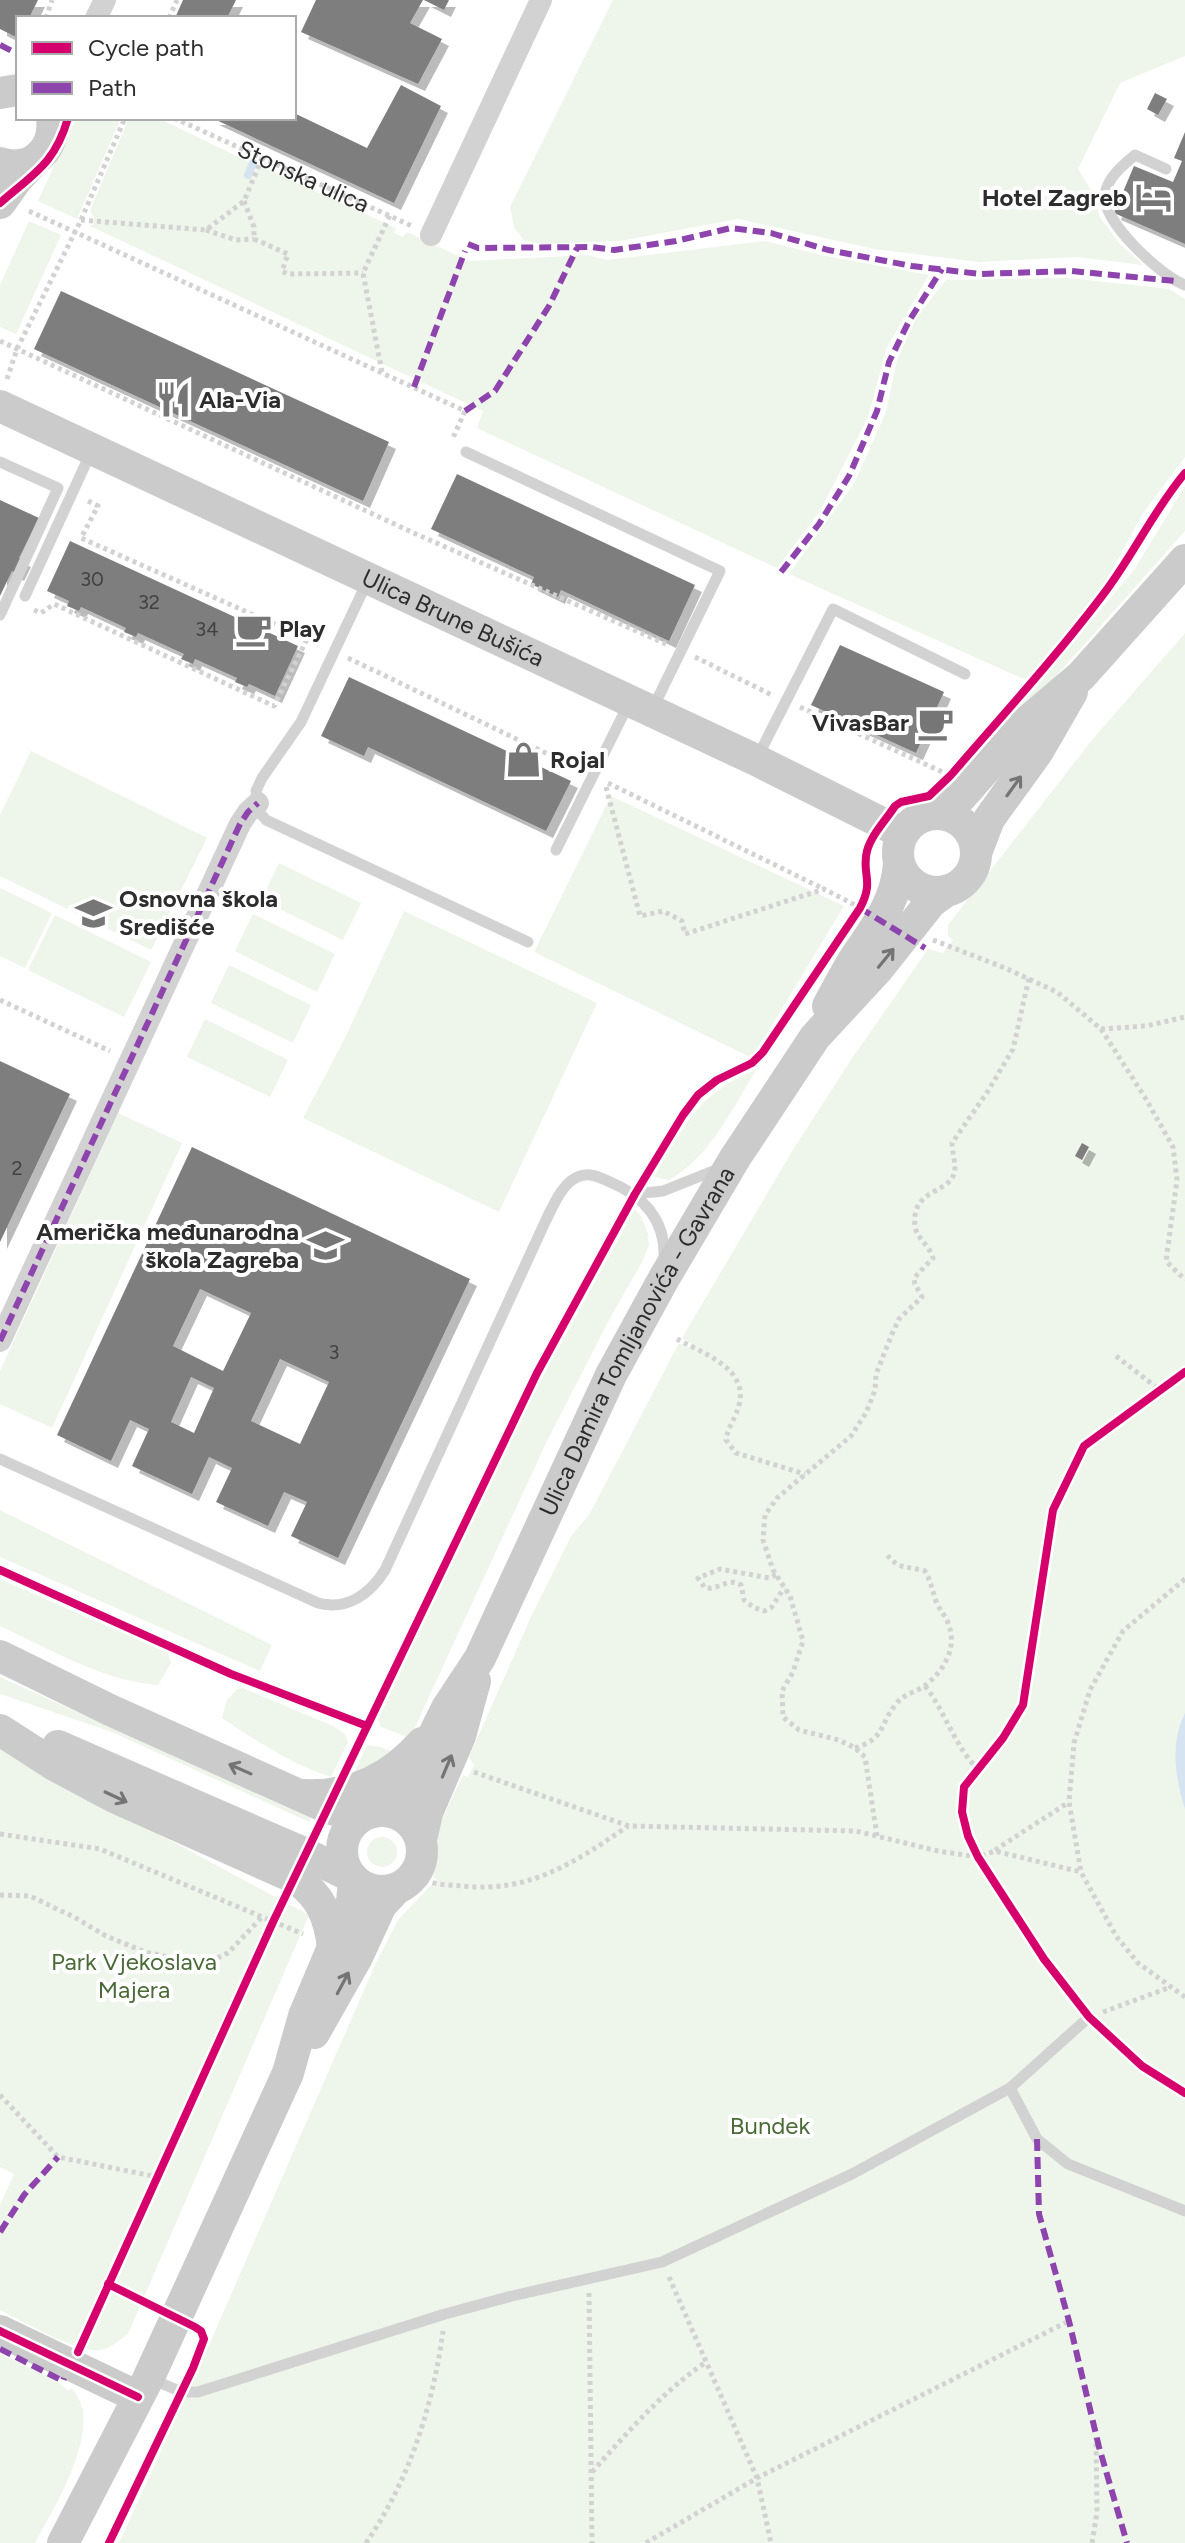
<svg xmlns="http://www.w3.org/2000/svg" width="1185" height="2543" viewBox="0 0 1185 2543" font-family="Figtree,sans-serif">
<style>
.green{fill:#eef5eb}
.water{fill:#d6e4f2}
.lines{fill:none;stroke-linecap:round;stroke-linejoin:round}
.stream{stroke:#d6e4f2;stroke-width:8}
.building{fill:#7e7e7e;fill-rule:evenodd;filter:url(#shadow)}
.path{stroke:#d2d2d2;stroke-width:5;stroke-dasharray:4 4;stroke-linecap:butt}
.lane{stroke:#d2d2d2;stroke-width:11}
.street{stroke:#d2d2d2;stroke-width:22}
.secondary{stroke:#cbcbcb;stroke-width:32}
.quiet{stroke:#8e44ad;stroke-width:6;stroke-dasharray:12 6;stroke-linecap:butt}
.cycleway-casing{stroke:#fff;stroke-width:13}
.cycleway{stroke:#d6006c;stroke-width:8}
.oneway{stroke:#747474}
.labels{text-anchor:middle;stroke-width:8;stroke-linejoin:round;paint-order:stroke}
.number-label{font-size:20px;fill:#414141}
.street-label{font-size:24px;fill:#2d2d2d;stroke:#fff}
.poi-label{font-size:24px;font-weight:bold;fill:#2d2d2d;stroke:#fff;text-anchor:start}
.park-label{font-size:24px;fill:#4a6b38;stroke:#fff}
</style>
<defs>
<filter id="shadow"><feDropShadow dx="7" dy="7" stdDeviation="0" flood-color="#0004"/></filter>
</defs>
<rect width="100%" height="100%" fill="#fff"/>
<g class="green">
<path d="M613 0H1185V56L1120 83 1078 169 1096 198 1099 216 1119 243 1143 265 1077 257 979 262 874 249 738 219 620 241 544 244 525 241 514 228 510 207Z"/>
<path d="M76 118H121L77 219 38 201Z"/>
<path d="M129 118H158L253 164 246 175 249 178 255 164 396 228 394 233 403 237 407 232 469 261 587 255 607 260 765 241 821 255 929 275 887 347 868 417 820 511 777 568 477 428 483 411 88 225H93L94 217 90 210Z"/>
<path d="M29 221 61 235 16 334 0 327V285Z"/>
<path d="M1069 278 1169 289 1185 299V457L1143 513 1104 585 1026 680 789 574 855 482 886 412 897 360 917 317 946 280Z"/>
<path d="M1185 486V531L994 746 1000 729 1134 570Z"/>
<path d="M1185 633V2543H119L199 2368 375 1965 398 1920 437 1879 433 1877 438 1853V1828L463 1775 468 1777 474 1765 469 1757 531 1617 571 1536 589 1515 679 1343 689 1348 691 1343 682 1338 794 1148 851 1060 928 949 943 953 953 940 948 936V925L1092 740Z"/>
<path d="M31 751 207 838 151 950 0 876V815Z"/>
<path d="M611 796 844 906 752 1058 534 952Z"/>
<path d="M279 863 361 903 343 940 261 900Z"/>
<path d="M0 888 52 913 25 968 0 956Z"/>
<path d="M404 911 597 1003 499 1212 303 1118 345 1038Z"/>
<path d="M253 914 335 954 317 992 235 951Z"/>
<path d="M55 915 151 962 124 1017 28 970Z"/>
<path d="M229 965 311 1005 293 1043 211 1003Z"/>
<path d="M205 1019 288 1060 270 1097 187 1057Z"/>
<path d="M756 1070C732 1109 710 1157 669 1180L654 1177C684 1127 698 1092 756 1070Z"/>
<path d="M118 1113 182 1143 52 1428 0 1404V1371Z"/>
<path d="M635 1209 641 1216 648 1234 649 1245 642 1262 609 1320 546 1443 410 1738 381 1727 378 1720 515 1427Z"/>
<path d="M0 1510 272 1645 260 1671 0 1557Z"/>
<path d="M0 1579 168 1653 171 1663 158 1685C106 1682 47 1648 0 1626Z"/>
<path d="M0 1677 311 1818 309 1822 112 1732 0 1694Z"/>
<path d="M243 1688 333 1726 345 1734 348 1742 331 1777C292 1765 257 1741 222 1718L227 1700 237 1689Z"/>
<path d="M367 1745 381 1747 396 1754 352 1777Z"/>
<path d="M0 1749 309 1915 128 2334C119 2340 110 2349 100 2350 80 2354 20 2320 0 2310V2205L14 2174 0 2167Z"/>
<circle cx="382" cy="1852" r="15"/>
<path d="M0 2354 57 2381 67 2390 73 2389C76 2394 80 2401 82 2406 91 2448 54 2508 35 2543H0Z"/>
</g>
<path class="water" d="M1185 1713V1809C1175 1778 1170 1742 1185 1713Z"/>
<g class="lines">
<path class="stream" d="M248 175 253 163"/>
</g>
<g class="building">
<path d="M0 0H38L29 18H18V38L0 29Z"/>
<path d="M183 0H236L227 18H175Z"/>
<path d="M316 0H423L410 23 442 39 418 84 301 32Z"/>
<path d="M424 0H449L444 10Z"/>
<path d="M401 85 441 106 394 203 212 118H294V113L367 148Z"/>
<path d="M1155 93 1167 99 1158 115 1147 109Z"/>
<path d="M1185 132V244L1114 213 1134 166 1173 182 1182 161 1174 158Z"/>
<path d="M61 291 389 442 363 501 34 349Z"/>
<path d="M457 474 695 585 669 641 561 590 558 597 531 584 534 577 431 529Z"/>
<path d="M0 500 39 518 19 558 24 560 17 574 12 571 0 596Z"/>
<path d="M70 541 298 646 275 696 249 684 247 687 235 682 237 678 195 659 193 664 181 659 184 654 138 633 136 637 124 632 126 628 81 607 79 611 67 606 69 601 47 591Z"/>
<path d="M840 645 944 692 916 753 811 705Z"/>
<path d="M349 677 571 781 546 831 368 747 364 756 321 736Z"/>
<path d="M0 1061 70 1094 0 1242Z"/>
<path d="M1082 1143 1089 1147 1082 1160 1075 1156Z"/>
<path d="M192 1147 470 1279 338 1558 291 1536 307 1502 284 1492 268 1526 216 1502 232 1468 209 1457 192 1494 132 1466 149 1429 130 1420 111 1461 57 1435ZM200 1289 251 1313 223 1371 173 1346ZM280 1359 329 1382 300 1444 251 1421ZM191 1377 214 1388 194 1433 171 1422Z"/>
</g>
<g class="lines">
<g class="path">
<path d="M46 18 52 0"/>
<path d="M169 18 177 0"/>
<path id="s1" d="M174 118 412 226"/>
<path d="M244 201 254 227V239L288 254 282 271 288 274 363 273"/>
<path d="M29 211 465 411 452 440"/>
<path d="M81 220 206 230 244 201 262 158"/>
<path d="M206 230 236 240 254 239"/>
<path d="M0 341 416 534 666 644"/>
<path d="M382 372 363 273 390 215"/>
<path d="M7 379 17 349 81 220 125 118"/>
<path d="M88 501 98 506 81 538 321 645"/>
<path d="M34 610 41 613 54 604 274 706 307 639"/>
<path d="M695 657 772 695"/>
<path d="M348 658 577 768"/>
<path d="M800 707 947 774"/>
<path d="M608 783 824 889"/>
<path d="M606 787 640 916 663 911 682 921 685 934 824 889 859 907"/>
<path d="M933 940 1005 968 1057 992 1101 1029 1146 1099 1173 1147 1177 1180 1166 1261 1185 1280"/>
<path d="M0 1000 110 1051"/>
<path d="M1101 1029 1146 1026 1185 1017"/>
<path d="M677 1339C702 1353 749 1368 739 1405 736 1418 728 1426 726 1440L736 1453 805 1474"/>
<path d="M1116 1356 1161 1391"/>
<path d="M776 1575 769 1578 720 1569 698 1578 705 1588C719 1590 728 1577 741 1585L744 1600 753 1607 764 1611 771 1608 784 1588"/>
<path d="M1185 1579 1123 1631 1090 1690 1074 1743 1069 1802 1081 1872 1116 1936 1138 1963 1185 1997"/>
<path d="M925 1686C945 1711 955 1747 977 1768"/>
<path d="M855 1748C886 1738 879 1725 896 1704 904 1693 918 1692 927 1684 945 1669 958 1646 948 1623 945 1615 939 1609 936 1601 932 1590 931 1581 925 1571 908 1566 897 1570 886 1553"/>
<path d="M474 1772 629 1826 856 1831 938 1851 978 1857 995 1851 1081 1872"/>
<path d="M0 1834 100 1849 303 1934"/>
<path d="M877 1836 865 1757 855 1748 839 1740 799 1730 783 1717 782 1691 793 1672 803 1641 790 1596 773 1570 763 1540 765 1515 777 1498 851 1436 866 1413 875 1390 876 1374 892 1334 899 1319 922 1297 915 1284 914 1278 933 1258C930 1246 917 1239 915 1226 911 1189 947 1194 954 1174 957 1166 952 1153 952 1143L988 1091 1013 1049 1029 978"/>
<path d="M995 1850 1069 1802"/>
<path d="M425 1880C436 1885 450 1885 462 1886 530 1893 574 1863 628 1826"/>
<path d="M0 1895 30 1896 74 1917 106 1936 145 1952 179 1959 211 1961 228 1953 262 1917"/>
<path d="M1103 2012 1168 1988"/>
<path d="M0 2095 58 2157 158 2177"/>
<path d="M669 2277 757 2478 771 2543"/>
<path d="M589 2293 592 2543"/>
<path d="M592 2472C628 2432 661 2393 706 2362"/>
<path d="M366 2543C409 2481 433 2406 443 2331"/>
<path d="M646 2543 757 2478 1069 2321"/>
<path d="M1092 2543 1097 2512 1096 2437"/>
</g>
<g class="lane">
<path d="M1166 169 1135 155C1123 165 1108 177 1105 194 1101 221 1161 276 1185 285"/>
<path d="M466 452 720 571 652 710"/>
<path d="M0 462 58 488 0 615"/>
<path d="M368 580 301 722 262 778 256 791 260 813 266 820 528 942"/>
<path d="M25 596 92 450"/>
<path d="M758 756 833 609 965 674"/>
<path d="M556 850 629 703"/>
<path d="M635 1194 663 1191 718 1169"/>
<path d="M0 1459 318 1603C347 1611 370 1594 385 1570L546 1220C553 1206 563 1181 580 1176 590 1172 601 1178 610 1182 643 1196 666 1220 664 1259"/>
<path d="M1010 2088 1037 2139 1068 2164 1185 2211"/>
<path d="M151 2379 182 2392H198L445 2314 512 2296 662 2262 852 2174 1010 2088 1089 2017"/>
</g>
<g class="street">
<path d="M96 18 105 0"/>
<path d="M431 235 541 0"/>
<path d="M0 1341 240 824 248 812 258 803"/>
</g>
<g class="secondary">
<path d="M0 93 18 90"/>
<path d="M0 163C31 173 56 150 52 118"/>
<path d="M0 203 17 179 36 159"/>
<path id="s2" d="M0 406 756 760 902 833"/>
<path d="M934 813 960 798 1028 721 1081 676 1185 560"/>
<circle cx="937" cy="853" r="39"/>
<path d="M976 853 989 819 1038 751 1072 692"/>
<path d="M828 1006C836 991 844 976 853 961 874 929 896 904 899 864"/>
<path d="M0 1656 110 1710 328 1808 351 1815 365 1814"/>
<path d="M0 1730 56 1766 114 1797 295 1878C321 1896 329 1916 333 1947"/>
<path d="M58 1746 306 1854 350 1876"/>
<path d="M305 1795C353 1797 391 1778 422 1743"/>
<circle cx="382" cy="1851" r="40"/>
<path id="s3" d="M384 1811 398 1801 406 1791 447 1708 480 1658 611 1375 663 1280 735 1158 815 1037 877 970 931 902 946 891"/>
<path d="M421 1840 427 1813 460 1736 475 1681"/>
<path d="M314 2033 357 1957 381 1905 396 1889"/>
<path d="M0 2331 138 2397"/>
<path d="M63 2543 149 2377 288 2073 304 2016 352 1902 354 1880"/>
</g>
<g class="quiet">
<path d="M0 45 18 54"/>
<path d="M468 244 478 248 591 247 614 250 676 241 731 228 771 233 828 250 912 266 980 274 1072 271 1175 281"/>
<path d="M414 387 465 251"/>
<path d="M465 411 495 391 549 306 577 248"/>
<path d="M781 572 819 524 849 476 877 411 889 362 909 321 942 269"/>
<path d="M860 908 925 948"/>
<path d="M0 1341 240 824 248 812 258 803"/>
<path d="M1037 2139 1039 2214 1069 2321 1099 2447 1127 2543"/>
<path d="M0 2232 24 2195 58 2157"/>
<path d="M0 2349 63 2381 64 2378"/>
</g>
<defs>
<g id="cycleway">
<path d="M0 203C33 174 55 164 68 118"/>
<path d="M1185 1372 1084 1446 1053 1510 1023 1705 1003 1738 964 1787 962 1812 968 1836 978 1857 1044 1959 1089 2017 1142 2066 1185 2093"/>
<path d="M0 1570 231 1674 367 1726"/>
<path d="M108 2284 195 2327 201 2331 204 2339 193 2368 109 2543"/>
<path d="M0 2331 138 2397"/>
<path d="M78 2352 273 1922 537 1373 635 1194 683 1115 698 1095 717 1080 752 1063 763 1052 860 908C875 880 861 874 867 851 871 835 886 820 895 806L901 802 929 796 951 775C1002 716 1055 658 1102 596 1133 556 1153 511 1185 473"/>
</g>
</defs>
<use href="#cycleway" class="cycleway-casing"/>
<use href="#cycleway" class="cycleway"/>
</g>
<defs><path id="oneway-shaft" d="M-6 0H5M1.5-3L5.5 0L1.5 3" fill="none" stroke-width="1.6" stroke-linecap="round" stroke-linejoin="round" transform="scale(2)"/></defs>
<g class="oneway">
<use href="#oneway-shaft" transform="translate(1014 786) rotate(-54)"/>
<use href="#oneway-shaft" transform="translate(886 958) rotate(-51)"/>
<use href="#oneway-shaft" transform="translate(447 1766) rotate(-67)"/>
<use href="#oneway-shaft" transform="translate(240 1769) rotate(-156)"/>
<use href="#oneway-shaft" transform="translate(116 1797) rotate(25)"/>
<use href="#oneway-shaft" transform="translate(343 1983) rotate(-62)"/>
</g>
<defs>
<symbol id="hotel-bare" viewBox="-9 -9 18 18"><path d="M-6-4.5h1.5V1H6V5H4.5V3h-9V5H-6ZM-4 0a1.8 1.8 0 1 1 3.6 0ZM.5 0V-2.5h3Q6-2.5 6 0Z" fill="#767676" stroke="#fff" stroke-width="2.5" paint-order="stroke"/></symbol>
<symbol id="restaurant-bare" viewBox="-9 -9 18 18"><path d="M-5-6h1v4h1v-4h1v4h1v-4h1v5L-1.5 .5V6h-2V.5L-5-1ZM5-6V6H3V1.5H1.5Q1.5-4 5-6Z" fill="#767676" stroke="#fff" stroke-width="2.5" paint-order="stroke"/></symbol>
<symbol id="cafe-bare" viewBox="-9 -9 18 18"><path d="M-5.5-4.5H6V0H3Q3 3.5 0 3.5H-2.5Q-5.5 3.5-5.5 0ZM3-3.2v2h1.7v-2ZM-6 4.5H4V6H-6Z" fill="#767676" stroke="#fff" stroke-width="2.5" paint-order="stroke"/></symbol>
<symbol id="shop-bare" viewBox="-9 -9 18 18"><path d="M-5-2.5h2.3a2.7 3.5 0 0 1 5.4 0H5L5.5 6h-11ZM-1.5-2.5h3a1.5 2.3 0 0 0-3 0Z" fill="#767676" stroke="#fff" stroke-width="2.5" paint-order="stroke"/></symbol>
<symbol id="school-bare" viewBox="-9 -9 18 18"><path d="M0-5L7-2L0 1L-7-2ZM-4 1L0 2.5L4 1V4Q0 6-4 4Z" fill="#767676" stroke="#fff" stroke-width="2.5" paint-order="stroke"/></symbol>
</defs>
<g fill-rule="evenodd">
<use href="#hotel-bare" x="1128" y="172" width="51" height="51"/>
<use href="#restaurant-bare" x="148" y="374" width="51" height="51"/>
<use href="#cafe-bare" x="228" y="604" width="51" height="51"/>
<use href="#cafe-bare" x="910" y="698" width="51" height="51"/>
<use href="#shop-bare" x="498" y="734" width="51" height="51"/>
<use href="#school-bare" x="68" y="888" width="51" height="51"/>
<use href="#school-bare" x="300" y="1220" width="51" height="51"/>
</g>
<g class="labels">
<g class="number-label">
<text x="92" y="586">30</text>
<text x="149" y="609">32</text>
<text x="207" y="636">34</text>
<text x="17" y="1175">2</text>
<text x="334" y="1359">3</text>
</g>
<g class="street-label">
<text dy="8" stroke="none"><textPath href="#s1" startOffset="142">Stonska ulica</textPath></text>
<text dy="8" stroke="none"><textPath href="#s2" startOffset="500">Ulica Brune Bušića</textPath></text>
<text dy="8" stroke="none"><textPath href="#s3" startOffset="536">Ulica Damira Tomljanovića - Gavrana</textPath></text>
</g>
<g class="poi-label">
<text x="1127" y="206" text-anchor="end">Hotel Zagreb</text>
<text x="199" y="408">Ala-Via</text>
<text x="279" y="637">Play</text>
<text x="909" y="731" text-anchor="end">VivasBar</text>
<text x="550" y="768">Rojal</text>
<text x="119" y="907">Osnovna škola<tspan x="119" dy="28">Središće</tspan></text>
<text x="299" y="1240" text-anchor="end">Američka međunarodna<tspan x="299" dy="28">škola Zagreba</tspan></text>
</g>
<g class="park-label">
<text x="134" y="1970">Park Vjekoslava<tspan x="134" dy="28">Majera</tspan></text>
<text x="770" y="2134">Bundek</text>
</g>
</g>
<rect x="16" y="16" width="280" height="104" fill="#ffffff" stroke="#ababab" stroke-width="2"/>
<rect x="32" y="42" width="40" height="12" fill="#d6006c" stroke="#ababab" stroke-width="2"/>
<text x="88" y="56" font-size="24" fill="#2d2d2d">Cycle path</text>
<rect x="32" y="82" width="40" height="12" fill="#8e44ad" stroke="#ababab" stroke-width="2"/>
<text x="88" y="96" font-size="24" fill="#2d2d2d">Path</text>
</svg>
